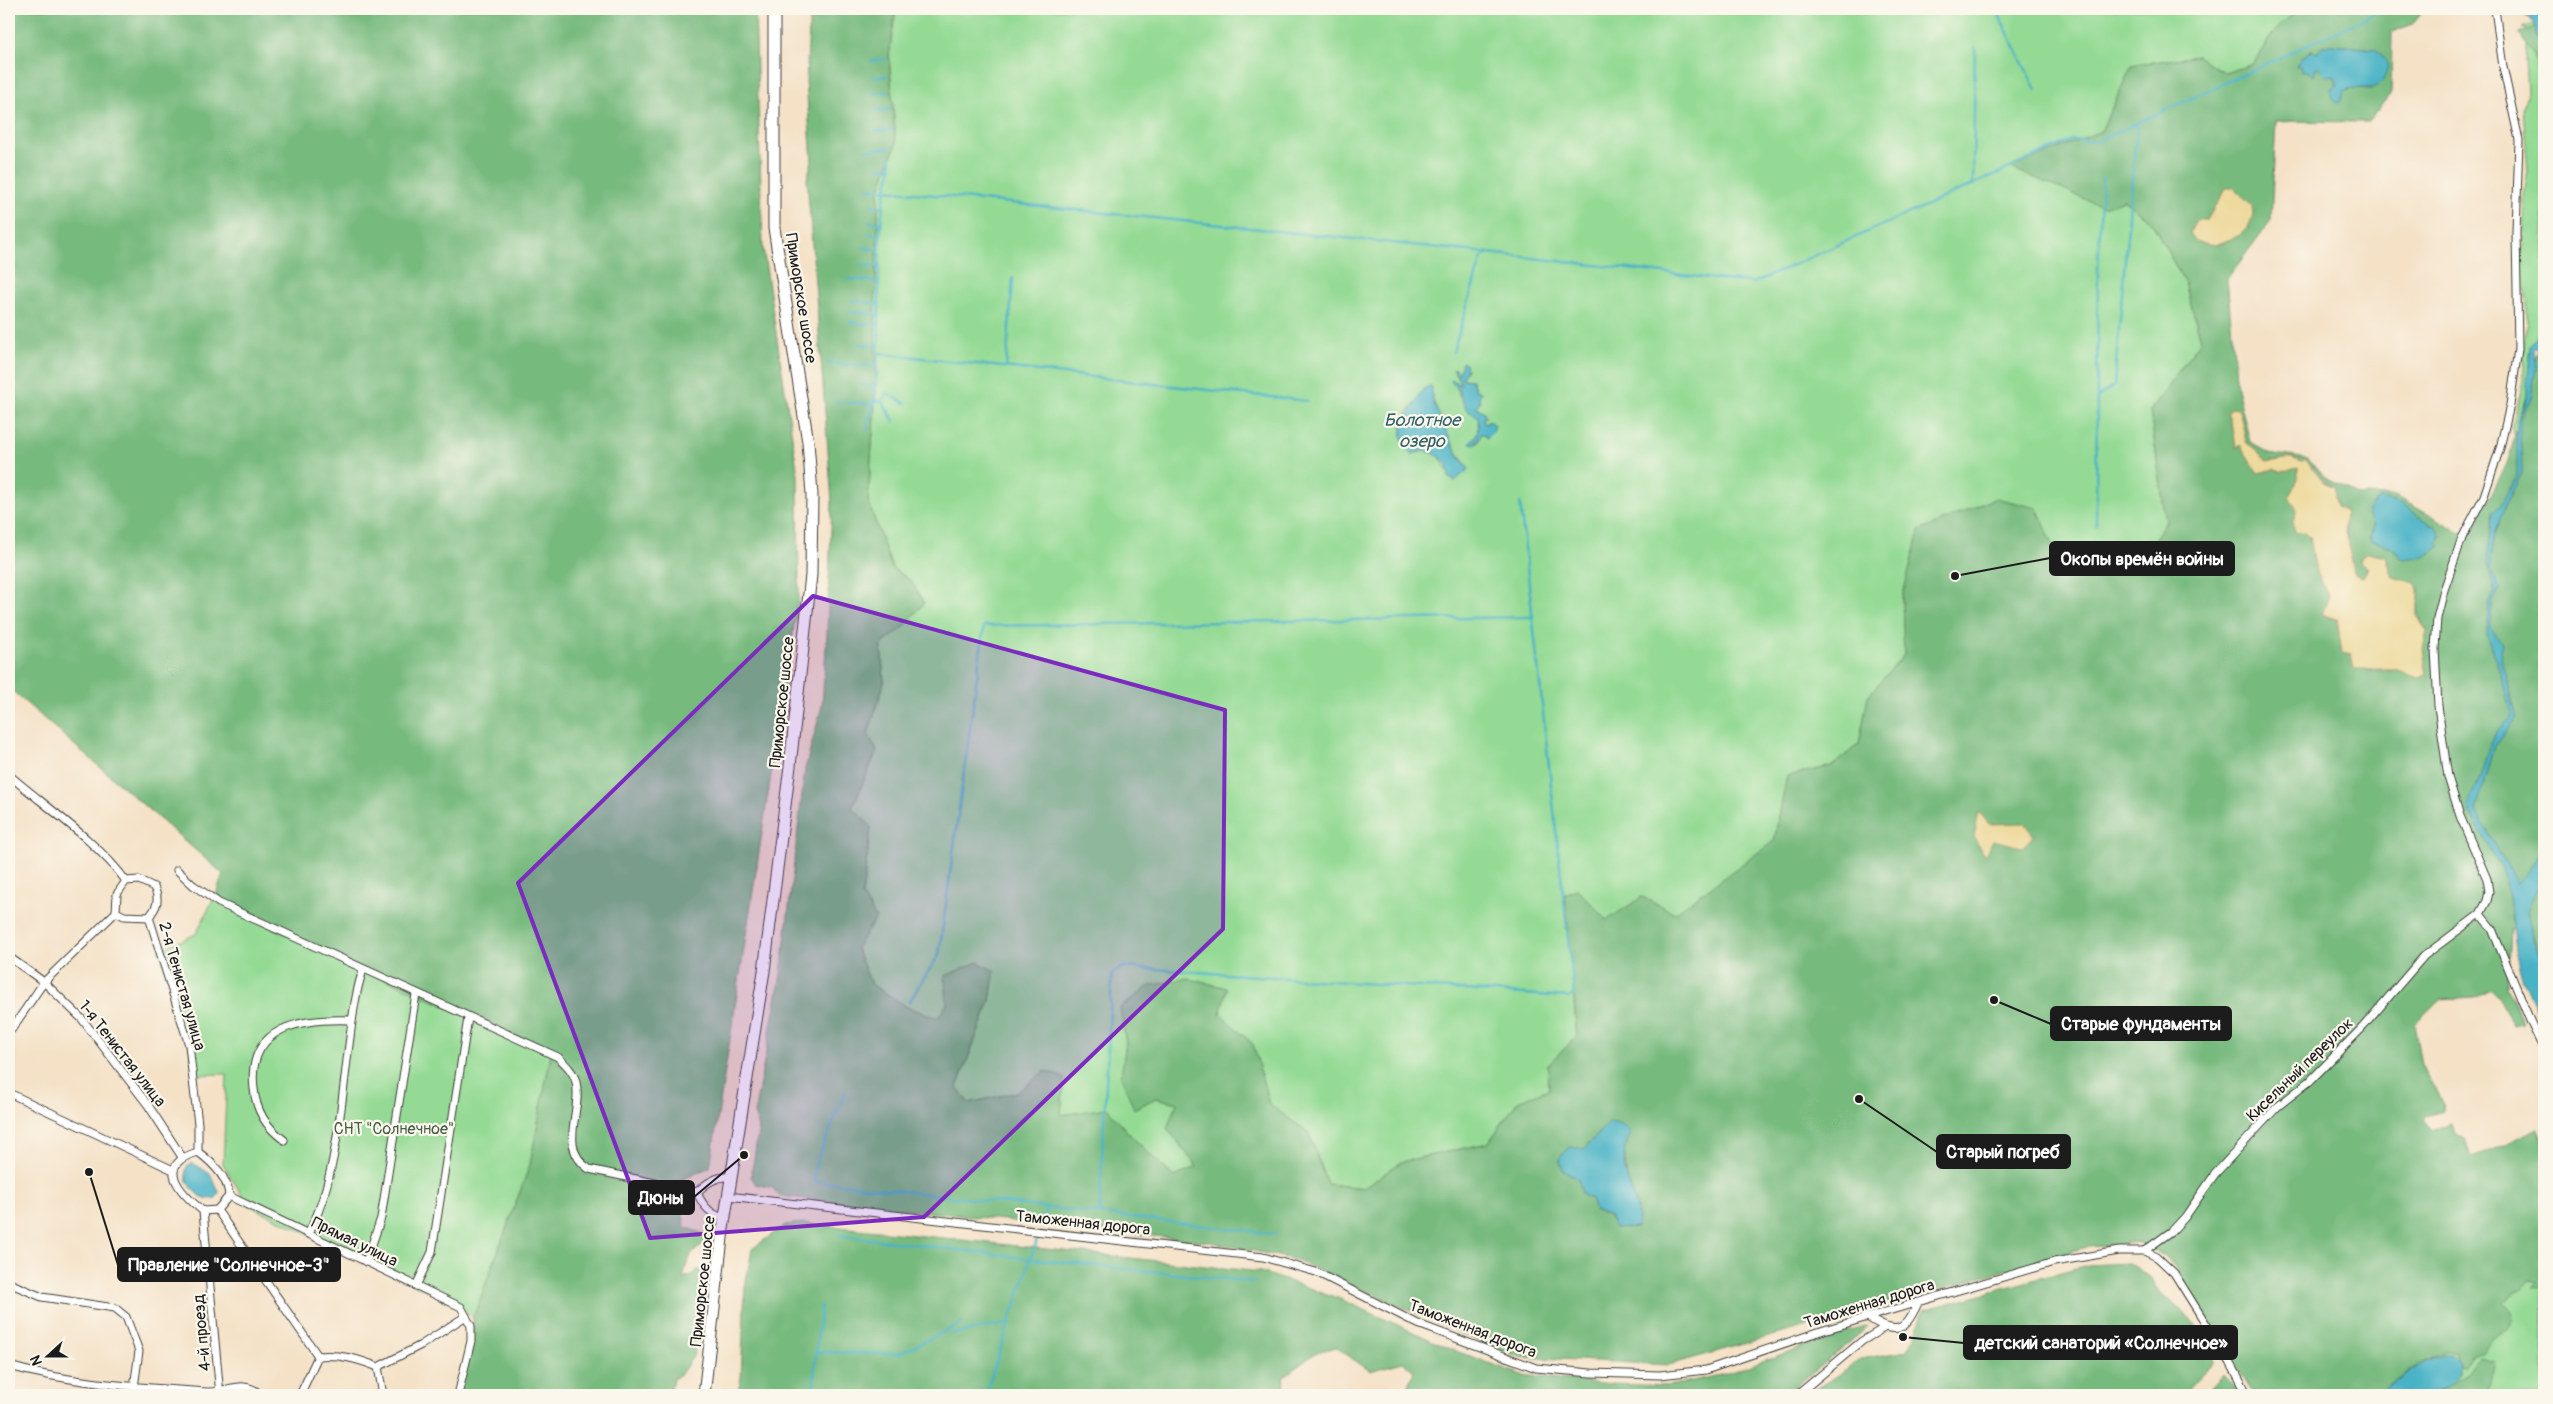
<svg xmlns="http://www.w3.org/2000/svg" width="2553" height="1404" viewBox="0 0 2553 1404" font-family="Pangolin,sans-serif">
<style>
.green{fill:#94da94;stroke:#587b58;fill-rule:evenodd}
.forest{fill:#77ba7e;stroke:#4a6b4d;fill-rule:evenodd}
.sand{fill:#eeda9e;stroke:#857b5d}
.water{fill:#48b3c6;stroke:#326871}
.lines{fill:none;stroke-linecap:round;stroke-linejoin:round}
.stream{stroke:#48b3c6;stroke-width:2.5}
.minor-casing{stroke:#3c3a36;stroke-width:9}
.primary-casing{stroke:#3c3a36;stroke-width:13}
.minor{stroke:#fff;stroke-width:7}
.primary{stroke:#fff;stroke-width:11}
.marked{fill:#7b2cbf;fill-opacity:0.2;stroke:#7b2cbf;stroke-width:4;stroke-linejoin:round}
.labels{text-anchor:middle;stroke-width:4.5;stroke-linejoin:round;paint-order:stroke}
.street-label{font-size:16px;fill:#1c1c1c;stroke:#fbf7ec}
.park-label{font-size:16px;fill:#465e46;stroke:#fbf7ec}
.water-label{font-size:18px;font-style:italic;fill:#306068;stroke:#fbf7ec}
.leader{fill:none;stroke:#1c1c1c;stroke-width:2}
.callout-dot{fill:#1c1c1c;stroke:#fbf7ec;stroke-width:2}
.callout{fill:#1c1c1c;stroke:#1c1c1c;stroke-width:2}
.callout-label{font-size:18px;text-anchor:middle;font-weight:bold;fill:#fff}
</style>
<rect width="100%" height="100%" fill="#fbf7ec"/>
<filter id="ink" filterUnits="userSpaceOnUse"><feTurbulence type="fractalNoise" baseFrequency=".02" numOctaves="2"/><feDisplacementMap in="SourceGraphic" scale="10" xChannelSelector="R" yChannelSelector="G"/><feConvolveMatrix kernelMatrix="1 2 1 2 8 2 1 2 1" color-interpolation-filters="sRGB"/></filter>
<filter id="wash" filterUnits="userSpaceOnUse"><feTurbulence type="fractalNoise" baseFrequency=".0096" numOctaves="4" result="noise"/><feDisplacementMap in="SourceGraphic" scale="20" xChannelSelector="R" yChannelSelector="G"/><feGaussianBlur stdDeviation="1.12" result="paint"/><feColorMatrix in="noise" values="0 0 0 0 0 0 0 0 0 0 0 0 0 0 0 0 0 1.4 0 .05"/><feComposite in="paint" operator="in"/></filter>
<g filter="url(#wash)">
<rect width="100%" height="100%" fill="#f4e1c6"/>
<g class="green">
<path d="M896 9H2297L2273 33 2253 64 2225 73 2197 56 2132 65 2101 131 2012 168 2123 200 2152 223 2185 283 2201 340 2150 411 2166 522 2144 554 2096 544 2057 554 2037 508 1902 598 1904 655 1868 696 1859 744 1832 766 1787 777 1774 841 1675 914 1642 897 1607 921 1577 889 1565 894 1577 1037 1548 1064 1549 1089 1518 1101 1488 1143 1401 1162 1364 1188 1327 1184 1309 1133 1269 1105 1253 1044 1220 1014 1121 1008 1126 1043 1121 1076 1156 1098 1178 1103 1167 1128 1197 1167 1174 1177 1132 1137 1107 1109 1061 1115 1064 1078 1045 1071 1018 1092 969 1103 957 1087 990 1001 994 971 947 1004 938 1018 907 1007 871 984 856 948 876 918 862 895 871 827 852 807 877 751 868 734 884 683 881 645 903 628 911 581 892 568 868 501 876 390 875 302 879 191 896 144 889 56ZM1460 370 1463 379 1472 380 1480 401 1476 407 1483 411 1484 423 1489 420 1494 425 1487 438 1482 433 1478 442 1472 441C1480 434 1479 426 1478 417L1467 410 1454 385 1456 383 1461 384 1455 373H1459ZM1431 390C1431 402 1457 457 1467 465L1449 474 1440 457 1430 450 1412 454C1389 432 1409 403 1431 390Z"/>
<path d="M2535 23 2536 35 2544 49V327L2530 354 2531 364 2525 403 2519 413 2516 440 2512 426 2524 381V340L2527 320V302L2520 263 2525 233 2524 194 2528 171 2523 108 2527 93 2525 58 2528 30 2522 28Z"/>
<path d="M216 894 242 914 551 1054 530 1165 473 1318 461 1307 248 1205 223 1164 227 1074 193 1075 189 1045 159 950 196 934Z"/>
<path d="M2544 1210V1395H2327Z"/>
</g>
<g class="forest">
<path d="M9 9H755L763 248 798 475 799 595 710 1167 679 1181C678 1197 683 1211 685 1227L704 1234V1245C689 1252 687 1262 683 1278L692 1275 699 1269 704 1278 694 1355 681 1374 673 1379 671 1389 673 1395H458L471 1341 473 1318 530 1165 551 1054 242 914 216 894 223 874 9 688Z"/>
<path d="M810 9H896L889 56 896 144 879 191 875 302 876 390 868 501 892 568 911 581 924 603 903 628 881 645 884 683 868 734 877 751 852 807 871 827 862 895 876 918 856 948 871 984 907 1007 938 1018 947 1004 945 976 978 962 995 971 990 1000 957 1087 969 1103 1018 1092 1045 1071 1064 1078 1061 1115 1107 1108 1132 1137 1174 1177 1197 1167 1167 1128 1177 1103 1156 1098 1134 1109 1121 1076 1126 1043 1120 1008 1149 986 1187 978 1227 988 1220 1014 1253 1044 1269 1104 1309 1133 1327 1184 1364 1188 1401 1162 1488 1143 1518 1101 1549 1089 1548 1064 1577 1037 1565 894 1577 889 1607 920 1642 897 1675 913 1774 841 1787 776 1832 766 1859 744 1868 696 1904 655 1902 598 1919 531 1996 498 2037 508 2057 554 2096 543 2144 554 2166 522 2150 411 2201 340 2185 283 2152 223 2124 200 2104 207 2011 168 2101 131 2132 65 2197 56 2225 73 2253 64 2273 33 2297 9H2425L2413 24 2392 32 2391 93 2368 122 2276 121 2271 220 2227 279 2237 389 2250 442 2268 453 2308 459 2324 478 2360 495 2395 496 2469 537 2508 462 2538 350 2544 311V975L2530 924 2510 929 2507 986 2523 1023 2513 1025 2500 998 2490 989 2475 997 2440 999 2414 1024 2421 1065 2442 1103 2443 1110 2429 1114 2423 1120 2432 1131 2452 1124 2455 1134 2465 1140 2471 1157 2497 1148 2539 1128 2544 1144V1286L2533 1288 2539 1282 2529 1280 2524 1288 2516 1291 2503 1303C2512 1312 2514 1314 2509 1327L2494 1336 2482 1353 2472 1354 2465 1367 2458 1366 2455 1352H2446L2419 1364 2377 1395H2253L2177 1270 2164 1256 2142 1243 2087 1247 1669 1365 1522 1357 1494 1348 1297 1260 1211 1242 779 1196 773 1188 756 1184 751 1177 759 1127 754 1114 781 975 805 769 822 706 827 634 832 502 807 179 812 161 806 82ZM2332 45 2375 49 2372 89 2352 88 2344 91 2341 101 2334 75 2327 76 2317 65 2301 71 2302 67 2297 66 2311 51 2317 53ZM2215 207 2253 216C2245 235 2233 237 2216 245L2197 220H2207ZM2227 411 2240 413 2246 442 2268 462C2313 451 2304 474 2335 487 2332 507 2341 506 2344 521 2348 538 2348 558 2355 575L2363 577 2366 574 2367 552 2386 556 2393 577 2419 589C2417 606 2417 617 2427 631L2423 649 2427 675 2418 678 2395 669 2369 671 2351 655 2342 653 2337 619 2329 618V595L2316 571 2309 537 2304 531 2297 515 2296 505 2289 496 2298 479V468L2274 469 2258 473 2240 445 2236 448 2234 433ZM2380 499C2396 501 2404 505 2417 515 2422 519 2427 520 2432 526H2435C2441 543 2438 543 2425 556L2401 558C2395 544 2381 545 2370 538ZM1610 1122 1624 1147 1627 1181 1631 1194 1615 1229 1608 1215 1595 1211 1591 1199 1582 1194 1579 1179 1584 1149Z"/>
<path d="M2544 23V94L2533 55 2519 34Z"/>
<path d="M802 1223 1261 1272 1338 1298 1453 1350 1522 1375 1611 1384 1669 1386 1725 1374 1864 1326 1868 1327 1785 1395H1405L1414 1371 1403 1362 1370 1371 1336 1347 1317 1352 1283 1377 1286 1395H737L741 1378 745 1287 752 1249 785 1225Z"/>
<path d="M2129 1263 2150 1277 2162 1293 2201 1330 2214 1361 2183 1395H1808L1861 1359 1906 1351 1915 1337 1924 1310 2087 1265Z"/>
<path d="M2479 1357 2494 1361 2486 1395H2433L2467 1373Z"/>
<path d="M2224 1374 2240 1395H2211L2209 1391Z"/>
</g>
<g class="sand">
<path d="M2226 188H2234L2252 205 2253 216 2248 227 2240 235 2216 245 2195 241 2189 233 2197 220H2207Z"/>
<path d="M2231 408 2238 409 2240 413 2246 442 2268 462 2291 458 2302 462 2306 460 2323 482 2335 487 2334 497 2336 507 2345 510 2344 528 2355 575 2363 577 2368 568 2360 562 2361 557 2367 552 2386 556 2393 577 2415 583C2421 592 2416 600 2417 610 2417 618 2423 625 2427 631L2423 649 2427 675 2418 678 2395 669H2354L2351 655 2342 653 2337 619 2322 614 2329 595 2316 571 2310 537 2304 532 2296 533 2292 522C2299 512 2296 505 2289 496L2298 479V468L2280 472 2274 469 2258 473 2240 445 2236 448 2234 433 2227 411Z"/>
<path d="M1979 812 1989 824 2024 823 2034 836 2022 847 1993 840 1984 856 1974 837Z"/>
</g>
<g class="water">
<path d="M2522 9H2544V21L2541 29 2544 37V49L2536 35 2535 23 2523 14Z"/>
<path d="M2332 45 2375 49 2385 58 2388 67C2380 100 2365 82 2344 91L2341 101 2337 102 2332 98 2331 88 2338 84 2334 75 2327 76 2317 66 2314 76 2306 70 2301 72 2302 67 2296 66 2302 57 2311 51 2317 53 2322 46Z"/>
<path d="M2544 327V340L2534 351 2536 368 2531 398 2520 418 2522 473 2506 504 2495 532 2490 568 2500 589 2493 601 2489 627 2503 643 2500 658 2517 713 2516 719 2494 746 2476 811 2517 883 2544 849V872L2527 911 2534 942 2544 970V1028L2523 981 2515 951 2509 898 2501 868 2468 808C2471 795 2479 784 2482 771 2490 747 2489 734 2511 718L2512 710 2486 630 2489 604 2495 591 2487 564 2493 512 2500 506 2517 476V420L2525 403 2531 346Z"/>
<path d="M1462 362 1466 364 1467 370 1463 375V379L1472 380 1475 390 1481 392 1479 397 1480 402 1476 407 1483 411 1486 417 1483 418 1484 423 1488 422 1489 420 1495 425 1493 432 1487 438 1482 433 1475 444 1470 443C1478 435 1479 428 1478 417L1467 410 1458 390 1451 381 1454 380 1458 385 1461 384 1453 368 1459 373Z"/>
<path d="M1427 387H1432V400L1457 454 1469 469 1455 481 1449 478C1450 457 1428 446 1412 454 1394 437 1403 423 1414 405 1419 397 1418 392 1427 387Z"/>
<path d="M2380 499C2396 501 2404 505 2416 514 2422 519 2427 520 2432 526L2435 525 2441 537 2438 542 2441 546 2425 556 2403 559 2390 546 2372 541C2370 536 2373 534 2373 529 2374 516 2357 513 2380 499Z"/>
<path d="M1610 1122 1622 1125 1631 1133C1610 1174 1644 1194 1637 1227L1615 1229 1608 1215 1595 1211 1591 1199 1582 1194 1578 1179 1563 1170 1559 1159 1570 1147 1584 1149Z"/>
<path d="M193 1163 210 1174 219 1192 216 1198C200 1204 180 1181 187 1166Z"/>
<path d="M2444 1355H2452L2459 1361V1373C2441 1401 2406 1395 2378 1395 2399 1379 2418 1363 2444 1355Z"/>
</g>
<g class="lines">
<g class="stream">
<path d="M1996 9 2036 90"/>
<path d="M873 13 899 12"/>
<path d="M871 61 886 59"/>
<path d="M873 77 887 76"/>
<path d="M871 94 888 92"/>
<path d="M876 110 891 109"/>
<path d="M875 131 893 130"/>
<path d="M865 150 890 148"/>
<path d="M879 168 892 167"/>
<path d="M1973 185 1975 47"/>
<path d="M867 188 1488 253"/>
<path d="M872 205 884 207"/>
<path d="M869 221 882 224"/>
<path d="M868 234 880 235"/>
<path d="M864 248 880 249"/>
<path d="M860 265 880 267"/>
<path d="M848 279 879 282"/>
<path d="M852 301 879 304"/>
<path d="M851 312 879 315"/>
<path d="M850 322 879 325"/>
<path d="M860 344 879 346"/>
<path d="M1453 352 1482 257 1489 253 1753 283 2072 140 2098 141 2366 18 2378 9"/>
<path d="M878 353 1307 401"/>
<path d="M828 363 878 366"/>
<path d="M1006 367 1013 278"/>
<path d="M862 385 876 386"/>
<path d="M2097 398 2114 386 2137 124"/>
<path d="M875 401H882L894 421"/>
<path d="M882 401 886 393 905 403"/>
<path d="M837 402 875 404"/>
<path d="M867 430C885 367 876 300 880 235 881 220 883 204 886 189 889 176 893 169 890 156"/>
<path d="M2096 525 2098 269 2102 178"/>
<path d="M909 1002 939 955 984 626 1533 617"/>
<path d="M845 1093 815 1166 814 1181 1275 1234"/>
<path d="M1099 1214 1112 974 1123 967 1568 997 1574 993 1520 503"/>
<path d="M1041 1227 1047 1208"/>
<path d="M839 1235 1032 1259 1255 1282"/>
<path d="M952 1334 1010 1323"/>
<path d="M816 1352 821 1306"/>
<path d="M813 1395 816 1352 898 1354 962 1323"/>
<path d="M985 1395 1037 1240"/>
</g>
</g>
</g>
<g filter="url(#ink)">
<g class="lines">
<defs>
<g id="minor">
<path d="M9 775C45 806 99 843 126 881"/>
<path d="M177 870 193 885 219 903 558 1057C565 1064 574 1072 576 1082 583 1111 557 1147 589 1169L697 1192"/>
<path d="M139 880 154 887C160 900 157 907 149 917L124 916 116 912 117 894 126 881Z"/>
<path d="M2480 914 2492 929 2531 1023 2544 1050"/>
<path d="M149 917 189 1045 198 1124V1152"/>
<path d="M9 957 44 982 82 1019 148 1105 182 1157"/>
<path d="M9 1033 44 982 116 912"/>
<path d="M9 1093 173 1170"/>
<path d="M284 1140C266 1127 256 1111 254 1089 246 1025 303 1018 352 1020"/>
<path d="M198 1152C213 1163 228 1177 229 1196L217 1210 203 1211C179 1192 154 1164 198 1152Z"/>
<path d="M697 1192C702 1205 710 1215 725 1218"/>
<path d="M697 1192C707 1182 718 1175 732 1177"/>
<path d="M229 1196 461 1307 471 1326V1341L458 1395"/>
<path d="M728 1196 1263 1257 1316 1272 1418 1324 1536 1368 1591 1373 1660 1375 1706 1370 1824 1330 2054 1262 2119 1251H2144L2157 1257 2174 1273 2230 1362 2248 1395"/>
<path d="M217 1210 318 1356"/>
<path d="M203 1211 220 1395"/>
<path d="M308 1234C335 1185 341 1108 348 1052 352 1024 354 997 363 970"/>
<path d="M2144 1251 2172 1231 2185 1217 2215 1174 2277 1107 2310 1081 2362 1028 2424 956 2480 914 2487 901 2489 892 2487 879 2460 816 2448 777 2438 706 2435 649 2437 618 2444 590 2462 538 2484 496 2500 448 2510 405 2518 349 2516 232 2519 140 2503 67 2495 9"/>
<path d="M366 1262 381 1218 416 994"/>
<path d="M9 1283 42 1297 115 1308 126 1317 139 1351 133 1395"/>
<path d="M416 1286 432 1252 468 1018"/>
<path d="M1866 1316C1894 1335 1904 1334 1918 1303"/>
<path d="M9 1366C72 1384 141 1387 207 1392 226 1393 244 1378 261 1395"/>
<path d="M378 1367 421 1345 466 1316"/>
<path d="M300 1395 318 1356C340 1354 358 1359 378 1367L383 1395"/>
<path d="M1797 1395 1862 1341 1884 1328"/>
</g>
<path id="primary" d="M704 1395 723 1229 764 971 790 766 811 575 812 494 808 442 774 228V9"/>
</defs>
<use href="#minor" class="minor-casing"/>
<use href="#primary" class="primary-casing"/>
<use href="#minor" class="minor"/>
<use href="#primary" class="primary"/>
</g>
</g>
<path class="marked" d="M813 596 1225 710 1223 929 924 1217 650 1238 518 883Z"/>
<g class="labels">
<g class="street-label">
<text transform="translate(802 298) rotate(81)" y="6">Приморское шоссе</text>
<text transform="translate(781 702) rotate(-84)" y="6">Приморское шоссе</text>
<text transform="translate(183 986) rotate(74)" y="6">2-я Тенистая улица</text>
<text transform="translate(123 1053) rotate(52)" y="6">1-я Тенистая улица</text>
<text transform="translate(2299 1069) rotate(-44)" y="6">Кисельный переулок</text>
<text transform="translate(1083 1222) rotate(6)" y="6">Таможенная дорога</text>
<text transform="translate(355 1241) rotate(26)" y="6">Прямая улица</text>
<text transform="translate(702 1281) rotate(-84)" y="6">Приморское шоссе</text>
<text transform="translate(1869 1303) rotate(-17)" y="6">Таможенная дорога</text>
<text transform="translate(1473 1328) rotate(21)" y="6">Таможенная дорога</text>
<text transform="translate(201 1333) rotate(-95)" y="6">4-й проезд</text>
</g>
<g class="park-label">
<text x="394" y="1134">СНТ "Солнечное"</text>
</g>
<g class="water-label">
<text x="1422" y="426">Болотное<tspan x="1422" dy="21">озеро</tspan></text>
</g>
</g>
<path class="leader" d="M1955 576L2050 558M1994 1000L2051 1024M1859 1099L1937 1152M744 1155L694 1197M89 1172L118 1265M1903 1337L1964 1343"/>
<g class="callout-dot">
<circle cx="1955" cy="576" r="5"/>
<circle cx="1994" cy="1000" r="5"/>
<circle cx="1859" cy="1099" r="5"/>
<circle cx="744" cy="1155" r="5"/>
<circle cx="89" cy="1172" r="5"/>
<circle cx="1903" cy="1337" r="5"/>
</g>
<g class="callout">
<rect x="2050" y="542" width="184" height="33" rx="5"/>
<rect x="2051" y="1007" width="180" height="33" rx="5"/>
<rect x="1937" y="1135" width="133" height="33" rx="5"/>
<rect x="629" y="1181" width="65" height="33" rx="5"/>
<rect x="118" y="1248" width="222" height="33" rx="5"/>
<rect x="1964" y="1326" width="273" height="33" rx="5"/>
</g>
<g class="callout-label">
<text x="2142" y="565">Окопы времён войны</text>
<text x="2141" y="1030">Старые фундаменты</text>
<text x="2003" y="1158">Старый погреб</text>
<text x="661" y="1204">Дюны</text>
<text x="229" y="1271">Правление "Солнечное-3"</text>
<text x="2101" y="1349">детский санаторий «Солнечное»</text>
</g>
<rect width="2553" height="1404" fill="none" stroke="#fbf7ec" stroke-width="30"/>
<g transform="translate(48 1356) rotate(249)" stroke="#fbf7ec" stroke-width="4" paint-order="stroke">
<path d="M0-4L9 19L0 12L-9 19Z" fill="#1c1c1c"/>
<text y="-8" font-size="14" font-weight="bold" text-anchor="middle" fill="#1c1c1c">N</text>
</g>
</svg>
